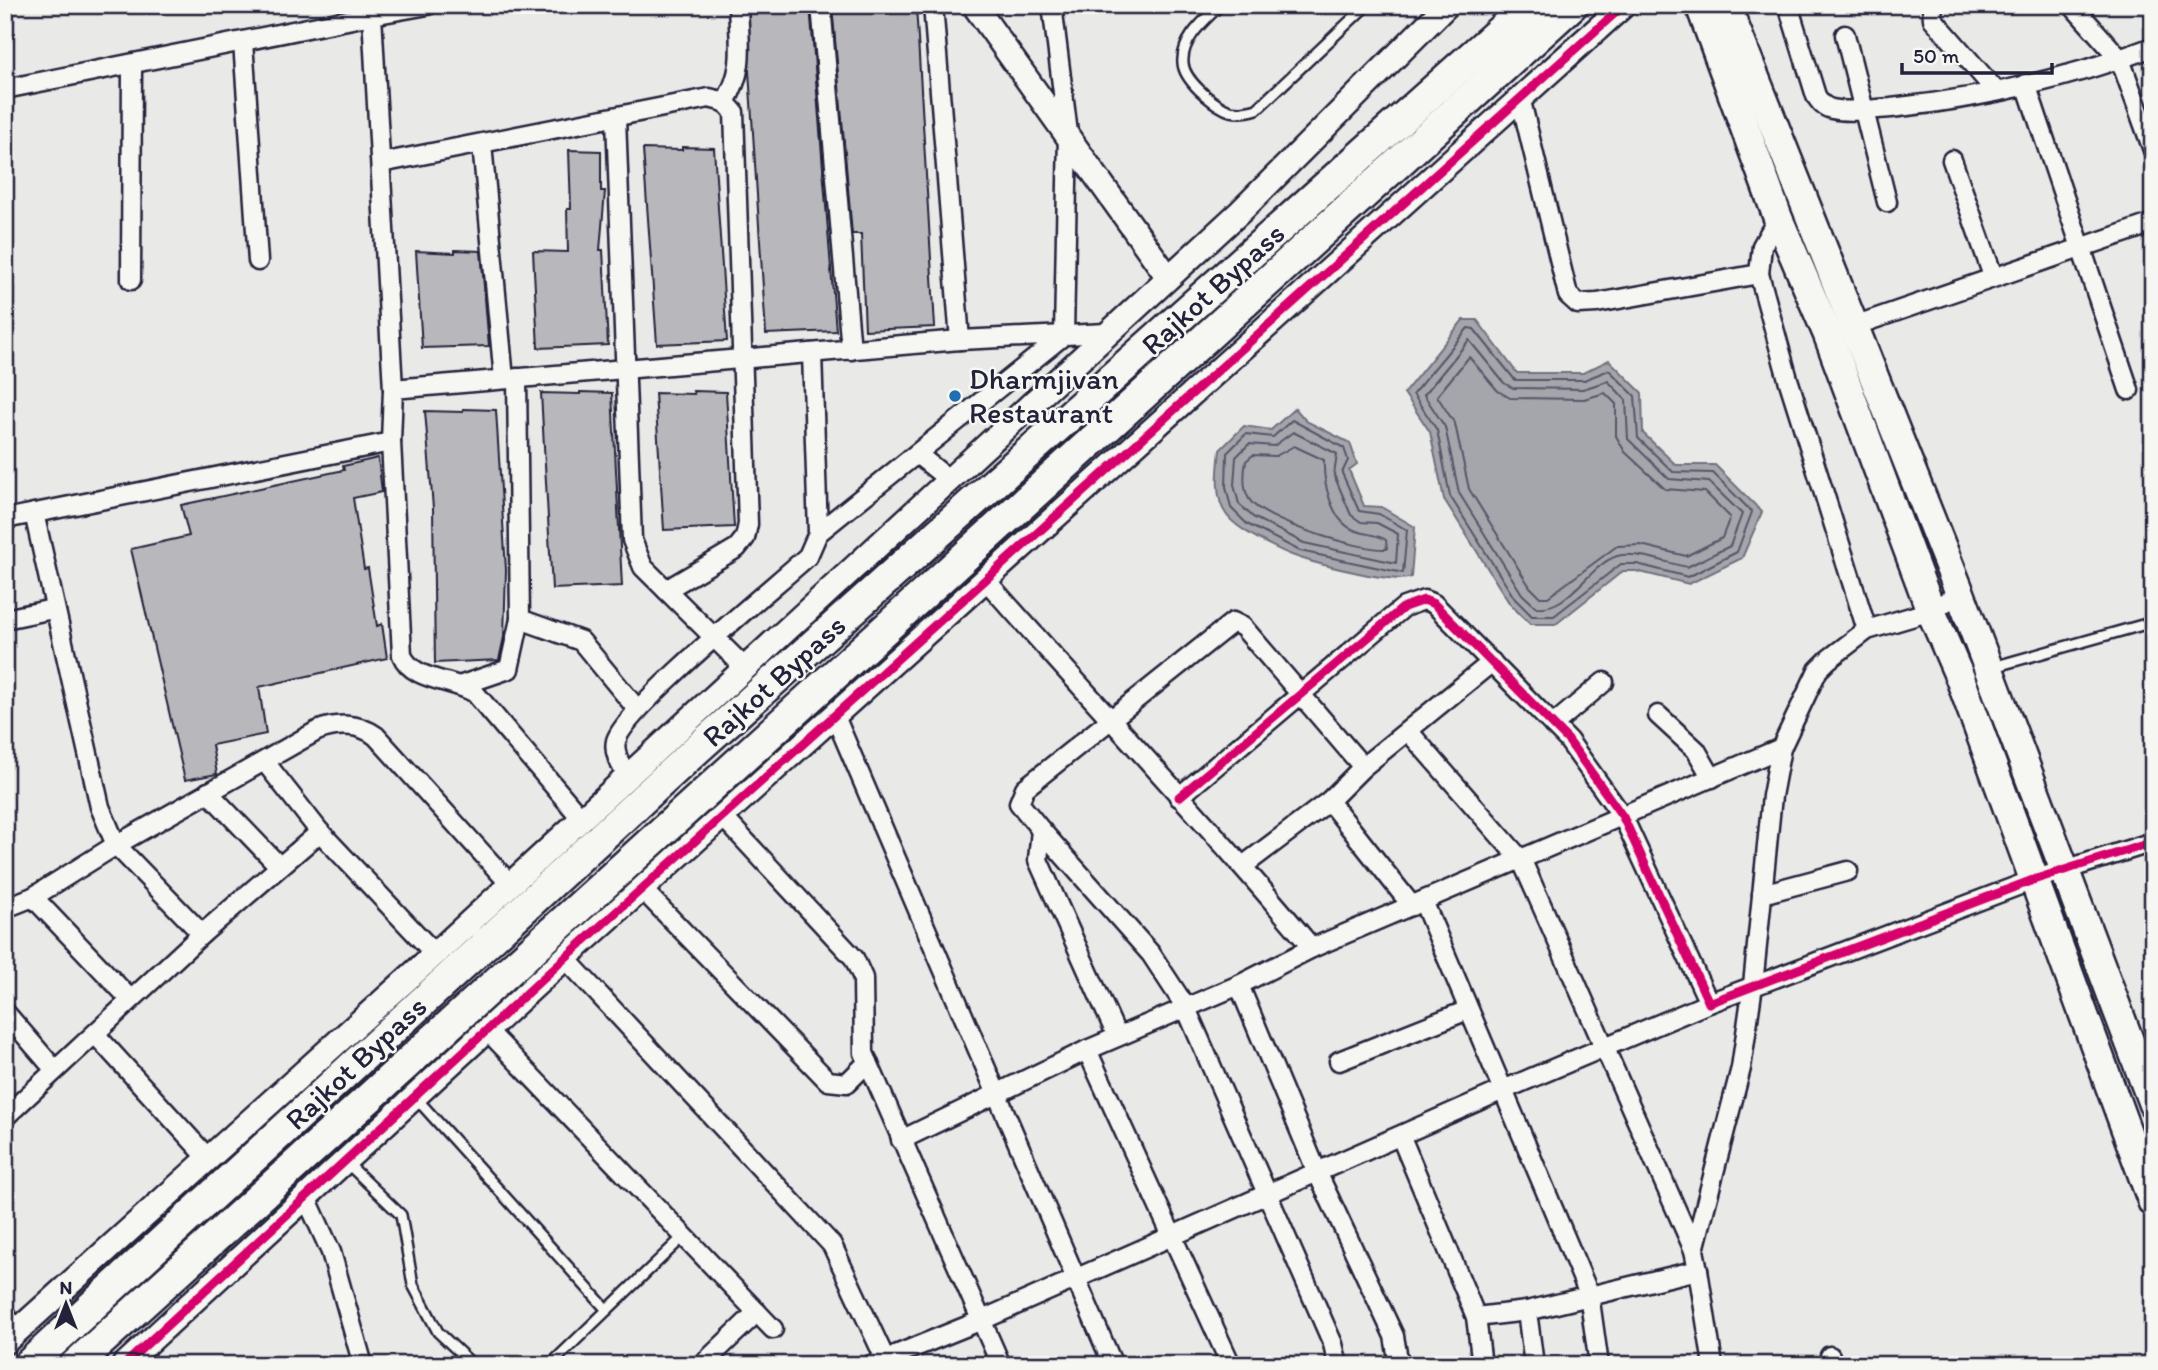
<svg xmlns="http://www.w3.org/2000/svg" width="2158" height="1370" viewBox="0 0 2158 1370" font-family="Itim,sans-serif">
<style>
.water{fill:#a5a5ac;stroke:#71717f;stroke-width:2}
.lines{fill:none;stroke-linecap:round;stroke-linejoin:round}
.shore{stroke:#565668;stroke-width:2}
.building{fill:#b8b8bc;stroke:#22223b;stroke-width:2}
.service-casing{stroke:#22223b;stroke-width:14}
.minor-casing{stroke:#22223b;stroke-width:23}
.tertiary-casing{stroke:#22223b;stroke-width:28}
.primary-casing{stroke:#22223b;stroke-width:33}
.trunk-casing{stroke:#22223b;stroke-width:35}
.service{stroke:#f6f6f2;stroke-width:9}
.minor{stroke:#f6f6f2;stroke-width:18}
.tertiary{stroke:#f6f6f2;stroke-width:23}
.primary{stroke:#f6f6f2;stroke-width:28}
.trunk{stroke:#f6f6f2;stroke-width:30}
.cycleway-casing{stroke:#f6f6f2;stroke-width:13}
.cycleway{stroke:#d6006c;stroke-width:9}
.poi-dot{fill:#1f6fb2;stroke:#f6f6f2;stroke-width:2.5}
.labels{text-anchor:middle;stroke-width:5;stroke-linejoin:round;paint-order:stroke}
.street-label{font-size:30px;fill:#22223b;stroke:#f6f6f2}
.poi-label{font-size:30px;fill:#22223b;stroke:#f6f6f2;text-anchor:start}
</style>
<rect width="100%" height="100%" fill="#e9e9e7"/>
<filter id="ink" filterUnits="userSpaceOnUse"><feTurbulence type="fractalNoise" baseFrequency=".0143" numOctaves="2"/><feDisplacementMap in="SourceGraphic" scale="14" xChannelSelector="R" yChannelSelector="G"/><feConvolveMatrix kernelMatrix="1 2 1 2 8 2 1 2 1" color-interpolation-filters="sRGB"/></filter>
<g filter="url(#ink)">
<g class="water">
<path d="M1463 320H1477L1517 373H1583L1609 360 1642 393 1643 433 1676 465H1715L1762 512 1742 558 1689 584 1636 571H1623L1556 624H1530L1510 604 1444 499 1430 432 1404 393Z"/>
<path d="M1295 408 1306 421 1350 443 1357 464 1349 470 1364 506 1381 507 1415 527 1411 577C1398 585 1318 564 1300 558 1282 552 1236 530 1226 514 1214 497 1218 469 1220 450L1244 426 1271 430Z"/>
</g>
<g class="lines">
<g class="shore">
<path d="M1468 328 1474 329 1515 380H1584L1609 370 1635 396 1638 438 1673 472 1713 473 1752 512 1737 552 1688 577 1637 564H1621L1554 616H1532L1515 599 1450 496 1437 430 1413 394Z"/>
<path d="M1469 340 1504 383 1513 388 1583 389 1608 381 1626 400 1628 439 1669 479 1709 482 1742 514 1730 546 1687 567C1666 563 1644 553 1622 555 1591 559 1571 612 1536 607L1522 594 1459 493 1445 427 1424 395Z"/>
<path d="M1469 357 1498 391 1510 398 1584 399 1605 393 1616 404V436L1625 452 1665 489 1705 492 1730 517 1722 538 1686 556 1641 545 1617 546 1548 597H1540L1530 587 1469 489 1455 424 1437 396Z"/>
<path d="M1292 420 1344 448 1348 460 1342 473 1359 511 1379 514 1407 530 1403 573 1300 551 1247 524 1231 508 1226 487 1227 453 1246 434 1273 437Z"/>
<path d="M1293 432 1337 454 1334 475 1351 515 1361 522 1377 523 1398 534 1396 563 1304 543 1253 517 1239 504 1234 485 1236 457 1249 444 1274 446Z"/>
<path d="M1294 446 1324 460C1323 482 1331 521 1354 530 1365 535 1375 533 1386 540L1387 549C1362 551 1261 521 1249 499 1243 489 1244 472 1246 461L1253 455 1276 456Z"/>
</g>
</g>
<g class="building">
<path d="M749 5H810L836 331 766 334 749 71Z"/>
<path d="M832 5H916L935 327 865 330 861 234H852Z"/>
<path d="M682 147 714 148 727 341 657 344 643 149 682 150Z"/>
<path d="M569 150 601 151V191H605L600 250H603L608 345 538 348 533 251 568 252 567 209H571Z"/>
<path d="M455 250 481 251 489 346 422 348 416 251 455 253Z"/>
<path d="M693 391 726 392 734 527 664 530 655 393 694 394Z"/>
<path d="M580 392 612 393 622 586 552 589 541 393 580 394Z"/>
<path d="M463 409 496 410 506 570 504 637 499 660 435 663 433 508 425 411 463 412Z"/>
<path d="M378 458 382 492 353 498 364 569 368 568 377 626 382 624 387 658 259 687 266 734 212 745 217 774 185 780 131 549 189 536 181 505 344 470 343 466Z"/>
</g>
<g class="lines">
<defs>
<g id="service">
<path d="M1220 5C1205 20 1181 39 1183 63 1184 80 1211 102 1225 109 1235 114 1247 112 1257 109L1367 5"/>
<path d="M1993 667 2153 622"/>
<path d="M416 1098 607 1310"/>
<path d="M345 1161 401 1215 413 1285 438 1332 473 1365"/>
<path d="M550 1365 685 1235"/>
</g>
<g id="minor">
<path d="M428 5 372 15 393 389 391 442 402 655C412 681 453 679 475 693L581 818"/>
<path d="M821 5 851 350"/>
<path d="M933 5 960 340"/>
<path d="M1788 5 1816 96C1820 102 1823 107 1832 109 1850 113 1872 109 1891 108 1979 99 2070 78 2153 47"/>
<path d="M1932 5 1933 19 1996 91"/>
<path d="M2072 5 2120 59 2153 150"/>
<path d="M1845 35 1887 202"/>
<path d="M243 42 258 261"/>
<path d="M2026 84 2129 390"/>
<path d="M5 89 372 15V5"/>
<path d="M1521 101 1568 295 1578 304 1597 303 1759 274 1762 246 1778 218"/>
<path d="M725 102C746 68 739 44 738 5"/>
<path d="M616 118 632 540 643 567 744 667"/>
<path d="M482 144 504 379"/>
<path d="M1952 160 1993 276"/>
<path d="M381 163 709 98 725 102 734 112 748 524 745 538 737 548 666 590"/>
<path d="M1759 274 1788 379 1867 630"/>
<path d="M131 280 132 65"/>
<path d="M1845 329 2153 223"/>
<path d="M517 378 520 619 581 641 637 709"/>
<path d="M393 389 960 340 1107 333"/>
<path d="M917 454 948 479"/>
<path d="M34 513 100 807 116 845 202 934 320 832 435 954"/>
<path d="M5 519 391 442"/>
<path d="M818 533 1064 335 1068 133 1052 5"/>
<path d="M984 578C1093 702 1207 822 1312 948"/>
<path d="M5 619 53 609"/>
<path d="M462 685 509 669 520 619"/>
<path d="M834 714 1113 1365"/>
<path d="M1658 715 1696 750 1712 778"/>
<path d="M1553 725 1604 682"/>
<path d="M1409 732 1522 861 1694 1250"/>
<path d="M265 762 320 832"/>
<path d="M627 776C621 765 613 753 616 741 624 709 775 586 808 556L818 533 812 353"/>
<path d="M208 792 279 866"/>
<path d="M1179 797 1404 607 1424 600 1434 604 1568 740 1623 817 1709 1003 2033 880 2153 842"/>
<path d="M1329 801 1363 767 1492 662"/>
<path d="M724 818 854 958 863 978 864 1053 1001 1365"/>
<path d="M1041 830 1019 803 1025 788 1233 622 1243 627 1363 767"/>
<path d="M1243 866 1329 801 1412 906"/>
<path d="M643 890 828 1081 847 1083 868 1062"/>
<path d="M1762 894 1848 871"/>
<path d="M33 897 130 999"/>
<path d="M1423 901 1503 1090 1709 1003"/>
<path d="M5 908 33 897 116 845 317 731C336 723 359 723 376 736L510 884"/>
<path d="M565 958 832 1245 888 1365"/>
<path d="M1239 985 1317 1172 1394 1336 1399 1365"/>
<path d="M5 1012 54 1069"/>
<path d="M487 1030 773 1329"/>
<path d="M95 1034 207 1157"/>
<path d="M1117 1036 1038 860 1041 830 1151 954 1185 1006 1333 1344 1338 1365"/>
<path d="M1087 1050 1231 1365"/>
<path d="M1339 1061 1468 1010"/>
<path d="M5 1117 202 934"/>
<path d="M1401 1137 1476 1317 1482 1365"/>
<path d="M901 1140 1087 1050 1239 985 1312 948 1781 748"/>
<path d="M306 1197 331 1252 363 1365"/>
<path d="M1698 1270 1713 1365"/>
<path d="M1527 1311 1534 1365"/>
<path d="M5 1316 19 1330"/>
<path d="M1476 1317 1527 1311 1698 1270 1694 1250 1741 1068 1753 985 1772 796 1781 748 1818 670 1829 659 1867 630 1931 611 1960 593"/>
<path d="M1830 1356 1831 1365"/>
<path d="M702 1365 757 1312"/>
<path d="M871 1365 982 1320 1503 1090 1589 1294 1599 1365"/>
</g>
<g id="tertiary">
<path d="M974 5 1168 277"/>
<path d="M5 1342 435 954 1241 211 1447 5"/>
<path d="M124 1365 565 958 1624 5"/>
</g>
<g id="primary">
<path d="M1700 5 1778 218 1828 335 1931 611 1960 678 2153 1203"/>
<path d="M1726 5 1960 593 2153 1104"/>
</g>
<g id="trunk">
<path d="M28 1365 697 749 1529 5"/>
<path d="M75 1365 1572 5"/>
</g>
</defs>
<use href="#service" class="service-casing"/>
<use href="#minor" class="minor-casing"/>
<use href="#tertiary" class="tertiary-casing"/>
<use href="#primary" class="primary-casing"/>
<use href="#trunk" class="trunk-casing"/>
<use href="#service" class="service"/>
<use href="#minor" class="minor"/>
<use href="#tertiary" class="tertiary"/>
<use href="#primary" class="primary"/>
<use href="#trunk" class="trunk"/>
<defs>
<g id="cycleway">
<path d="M1179 797 1404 607 1424 600 1434 604 1568 740 1623 817 1709 1003 2033 880 2153 842"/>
<path d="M124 1365 565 958 1624 5"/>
</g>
</defs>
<use href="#cycleway" class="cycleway-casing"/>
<use href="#cycleway" class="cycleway"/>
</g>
</g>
<circle class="poi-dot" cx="955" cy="396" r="7"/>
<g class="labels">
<g class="street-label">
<text transform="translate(1213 289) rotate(-42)" y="10">Rajkot Bypass</text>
<text transform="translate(774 681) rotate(-42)" y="10">Rajkot Bypass</text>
<text transform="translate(356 1063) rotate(-43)" y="10">Rajkot Bypass</text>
</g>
<g class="poi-label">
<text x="969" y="389">Dharmjivan<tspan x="969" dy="34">Restaurant</tspan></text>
</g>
</g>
<rect width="2158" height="1370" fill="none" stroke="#f6f6f2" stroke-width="28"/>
<rect x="14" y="14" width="2130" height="1342" fill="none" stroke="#22223b" stroke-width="2.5" filter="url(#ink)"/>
<g transform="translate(66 1304)" stroke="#f6f6f2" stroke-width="5" paint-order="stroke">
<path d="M0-5L12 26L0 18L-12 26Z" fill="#22223b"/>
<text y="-10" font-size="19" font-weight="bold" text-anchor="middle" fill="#22223b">N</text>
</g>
<path d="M1902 63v10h150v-10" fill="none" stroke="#22223b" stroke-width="3.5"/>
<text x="1913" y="63" font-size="21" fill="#22223b" stroke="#f6f6f2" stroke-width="5" paint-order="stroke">50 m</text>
</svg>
